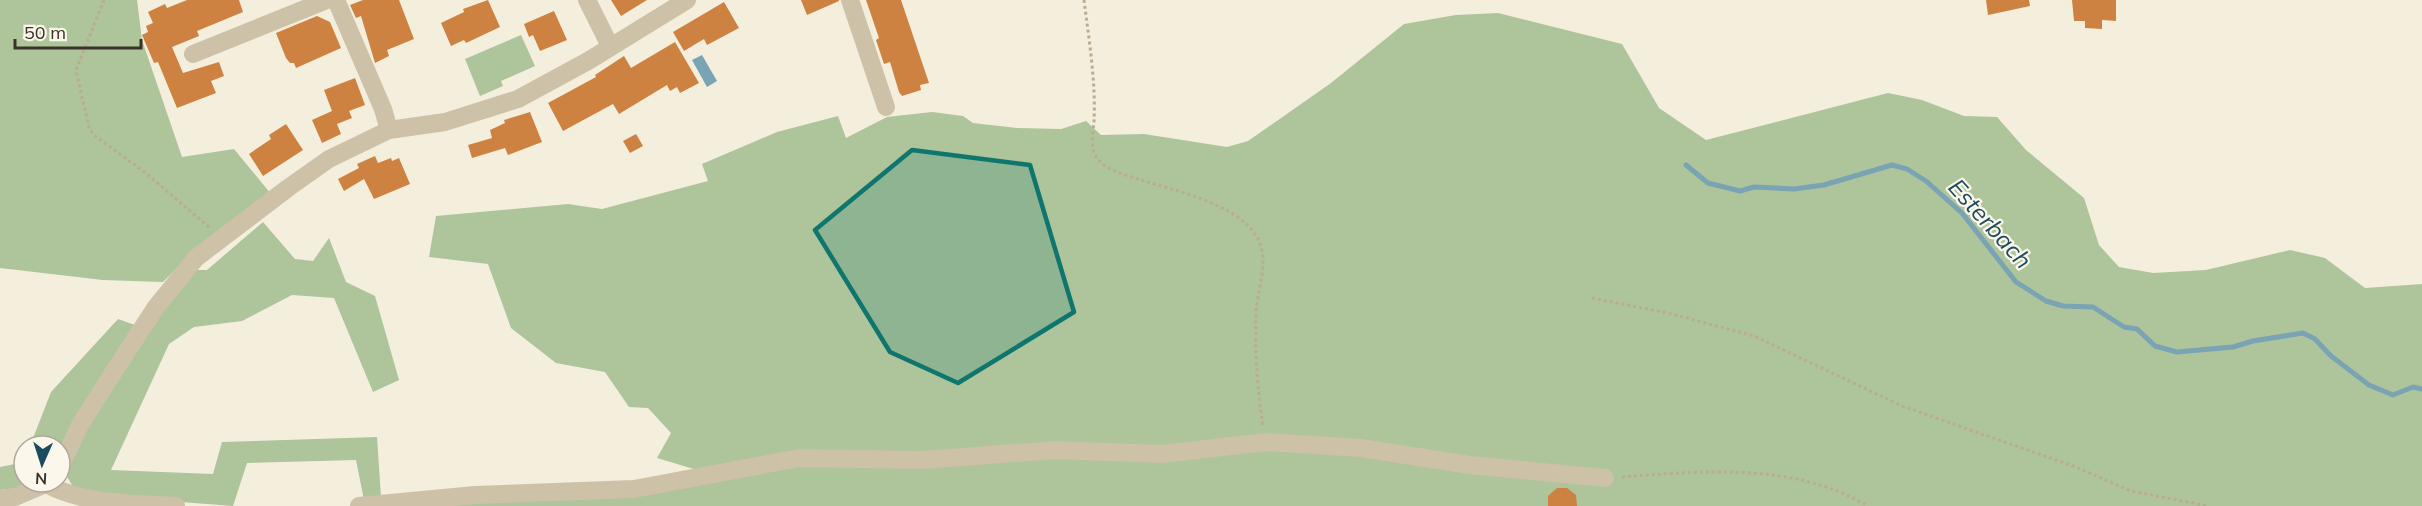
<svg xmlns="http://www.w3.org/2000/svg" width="2422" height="506" viewBox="0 0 2422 506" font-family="Mulish,sans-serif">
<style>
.green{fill:#aec49b}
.water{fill:#7aa4b3}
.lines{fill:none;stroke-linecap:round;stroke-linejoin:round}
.stream{stroke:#7aa4b3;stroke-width:5}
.building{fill:#ce8241}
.path{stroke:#b9ac92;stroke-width:3;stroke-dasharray:3 3;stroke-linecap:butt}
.minor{stroke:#cdc1a8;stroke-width:18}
.marked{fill:#0f766e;fill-opacity:0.2;stroke:#0f766e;stroke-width:4.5;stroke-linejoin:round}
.labels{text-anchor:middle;stroke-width:4.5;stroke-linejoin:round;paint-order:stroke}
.water-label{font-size:24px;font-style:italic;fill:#1b4b5e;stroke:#fbf7ea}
</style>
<rect width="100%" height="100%" fill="#f4eedd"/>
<g class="green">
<path d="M0 0H137L142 40 182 157 234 149 271 194 190 255 163 282 103 280 0 268Z"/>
<path d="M1498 13 1622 44 1659 108 1706 140 1888 93 1922 100 1964 116 1997 117 2026 150 2084 198 2099 245 2119 267 2153 273 2206 270 2290 250 2325 258 2365 288 2422 284V506H366L619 490 697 470 657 458 671 433 648 408 629 407 605 372 556 363 511 328 488 264 429 257 436 216 568 204 602 209 708 181 702 164 777 132 838 116 846 138 887 117 932 112 963 116 973 123 1017 128 1061 129 1086 121 1101 135 1144 134 1227 147 1248 141 1331 83 1404 24 1456 15Z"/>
<path d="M521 35 535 66 501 81 503 86 480 96 465 59Z"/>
<path d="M263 222 295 259 313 261 329 238 346 282 375 296 399 380 373 392 334 298 292 295 242 321 194 327 169 344 111 470 213 474 222 442 377 437 381 497 364 500 356 460 247 463 233 506 77 494 65 473H60V446H30L51 392 118 319 149 330 194 270H207Z"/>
<path d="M24 457V482H29L19 488 0 490V467L20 463Z"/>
</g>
<path class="water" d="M702 55 717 81 707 87 692 60Z"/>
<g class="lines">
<path class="stream" d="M1686 165 1708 183 1740 191 1754 187 1794 189 1824 185 1892 165 1907 169 1926 181 1962 213 2016 282 2046 301 2063 306 2093 307 2124 327 2137 329 2155 346 2177 352 2233 347 2253 341 2303 333 2315 339 2331 356 2369 385 2393 395 2413 387 2422 389"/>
</g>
<g class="building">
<path d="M187 0H239L243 12 197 31 199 36 172 47 183 73 219 62 224 76 211 81 216 93 177 108 158 62 154 63 142 35 148 32 146 26 153 23 148 12 165 4 167 8Z"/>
<path d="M363 0H399L414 39 387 50 389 56 375 63 361 16 356 18 350 5Z"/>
<path d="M488 0 500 27 466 43 464 40 451 46 441 23 464 12 463 9Z"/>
<path d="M611 0H647L621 16Z"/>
<path d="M801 0H839V1L807 15Z"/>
<path d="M866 0H901L929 83 920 85 921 90 902 96 899 92 890 62 884 64 876 40 879 38Z"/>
<path d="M1986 0H2029L2030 6 1988 15Z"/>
<path d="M2072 0H2116V21L2102 20V29L2085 28V21H2074Z"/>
<path d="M724 2 739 28 707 45 704 39 684 51 673 32Z"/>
<path d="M554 11 567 40 540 51 533 35 529 37 524 24Z"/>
<path d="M317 16 330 22 341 48 296 68 294 63H290L286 58 276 33Z"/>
<path d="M675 42 699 83 680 93 677 87 670 91 667 85 619 114 613 104 563 131 548 103 596 77 595 75 624 56 631 68Z"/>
<path d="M355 78 365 105 349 111 352 118 337 124 341 134 322 143 312 120 332 111 324 90Z"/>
<path d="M530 112 542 142 508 155 505 148 472 158 468 145 492 138 490 130 505 123 504 120Z"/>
<path d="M286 124 303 150 263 176 249 154 271 139 269 135Z"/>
<path d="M636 134 643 146 630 153 623 141Z"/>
<path d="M375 156 378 163 391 158 392 161 399 158 410 184 374 199 364 179 344 191 338 179 359 168 357 164Z"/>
<path d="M1557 488H1567L1576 495 1577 506H1548V496Z"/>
</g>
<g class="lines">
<g class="path">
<path d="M104 0 76 70 89 128 94 135 147 174 210 228"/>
<path d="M1084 0C1089 40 1096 82 1094 122 1093 133 1090 148 1097 158 1106 171 1127 175 1141 180 1176 191 1243 205 1259 241 1269 264 1257 290 1256 313 1255 351 1257 388 1263 426"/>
<path d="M1592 298 1668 313 1754 336 1902 406 2076 467 2131 491 2208 506"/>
<path d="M1622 477C1705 471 1793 462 1868 506"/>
</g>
<g class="minor">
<path d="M336 0 383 109 389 130"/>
<path d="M587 0 610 46"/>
<path d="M850 0 886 107"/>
<path d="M193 54 327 0"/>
<path d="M60 467 80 425 109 379 156 307 196 258 288 188 329 159 389 130 445 122 518 99 588 61 687 0"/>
<path d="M48 485C87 505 133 503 176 506"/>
<path d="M0 499 15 497 50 482"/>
<path d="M359 506 475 495 634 489 799 458 923 460 1055 450 1162 454 1266 442 1361 448 1470 465 1605 478"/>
</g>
</g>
<path class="marked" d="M912 150 1030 165 1074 312 958 383 890 352 815 230Z"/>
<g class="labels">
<g class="water-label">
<text transform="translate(1990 224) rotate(48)" y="8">Esterbach</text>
</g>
</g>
<g transform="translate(42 464) rotate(183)"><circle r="28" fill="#fbf7ea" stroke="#ada89c" stroke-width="1.5"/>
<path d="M0-4.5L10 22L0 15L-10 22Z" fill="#1b4b5e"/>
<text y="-9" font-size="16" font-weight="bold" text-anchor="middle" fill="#393228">N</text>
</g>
<path d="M15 39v9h126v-9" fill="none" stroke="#393228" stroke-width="3"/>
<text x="24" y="39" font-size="18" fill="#393228" stroke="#fbf7ea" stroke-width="4.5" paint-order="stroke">50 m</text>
</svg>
